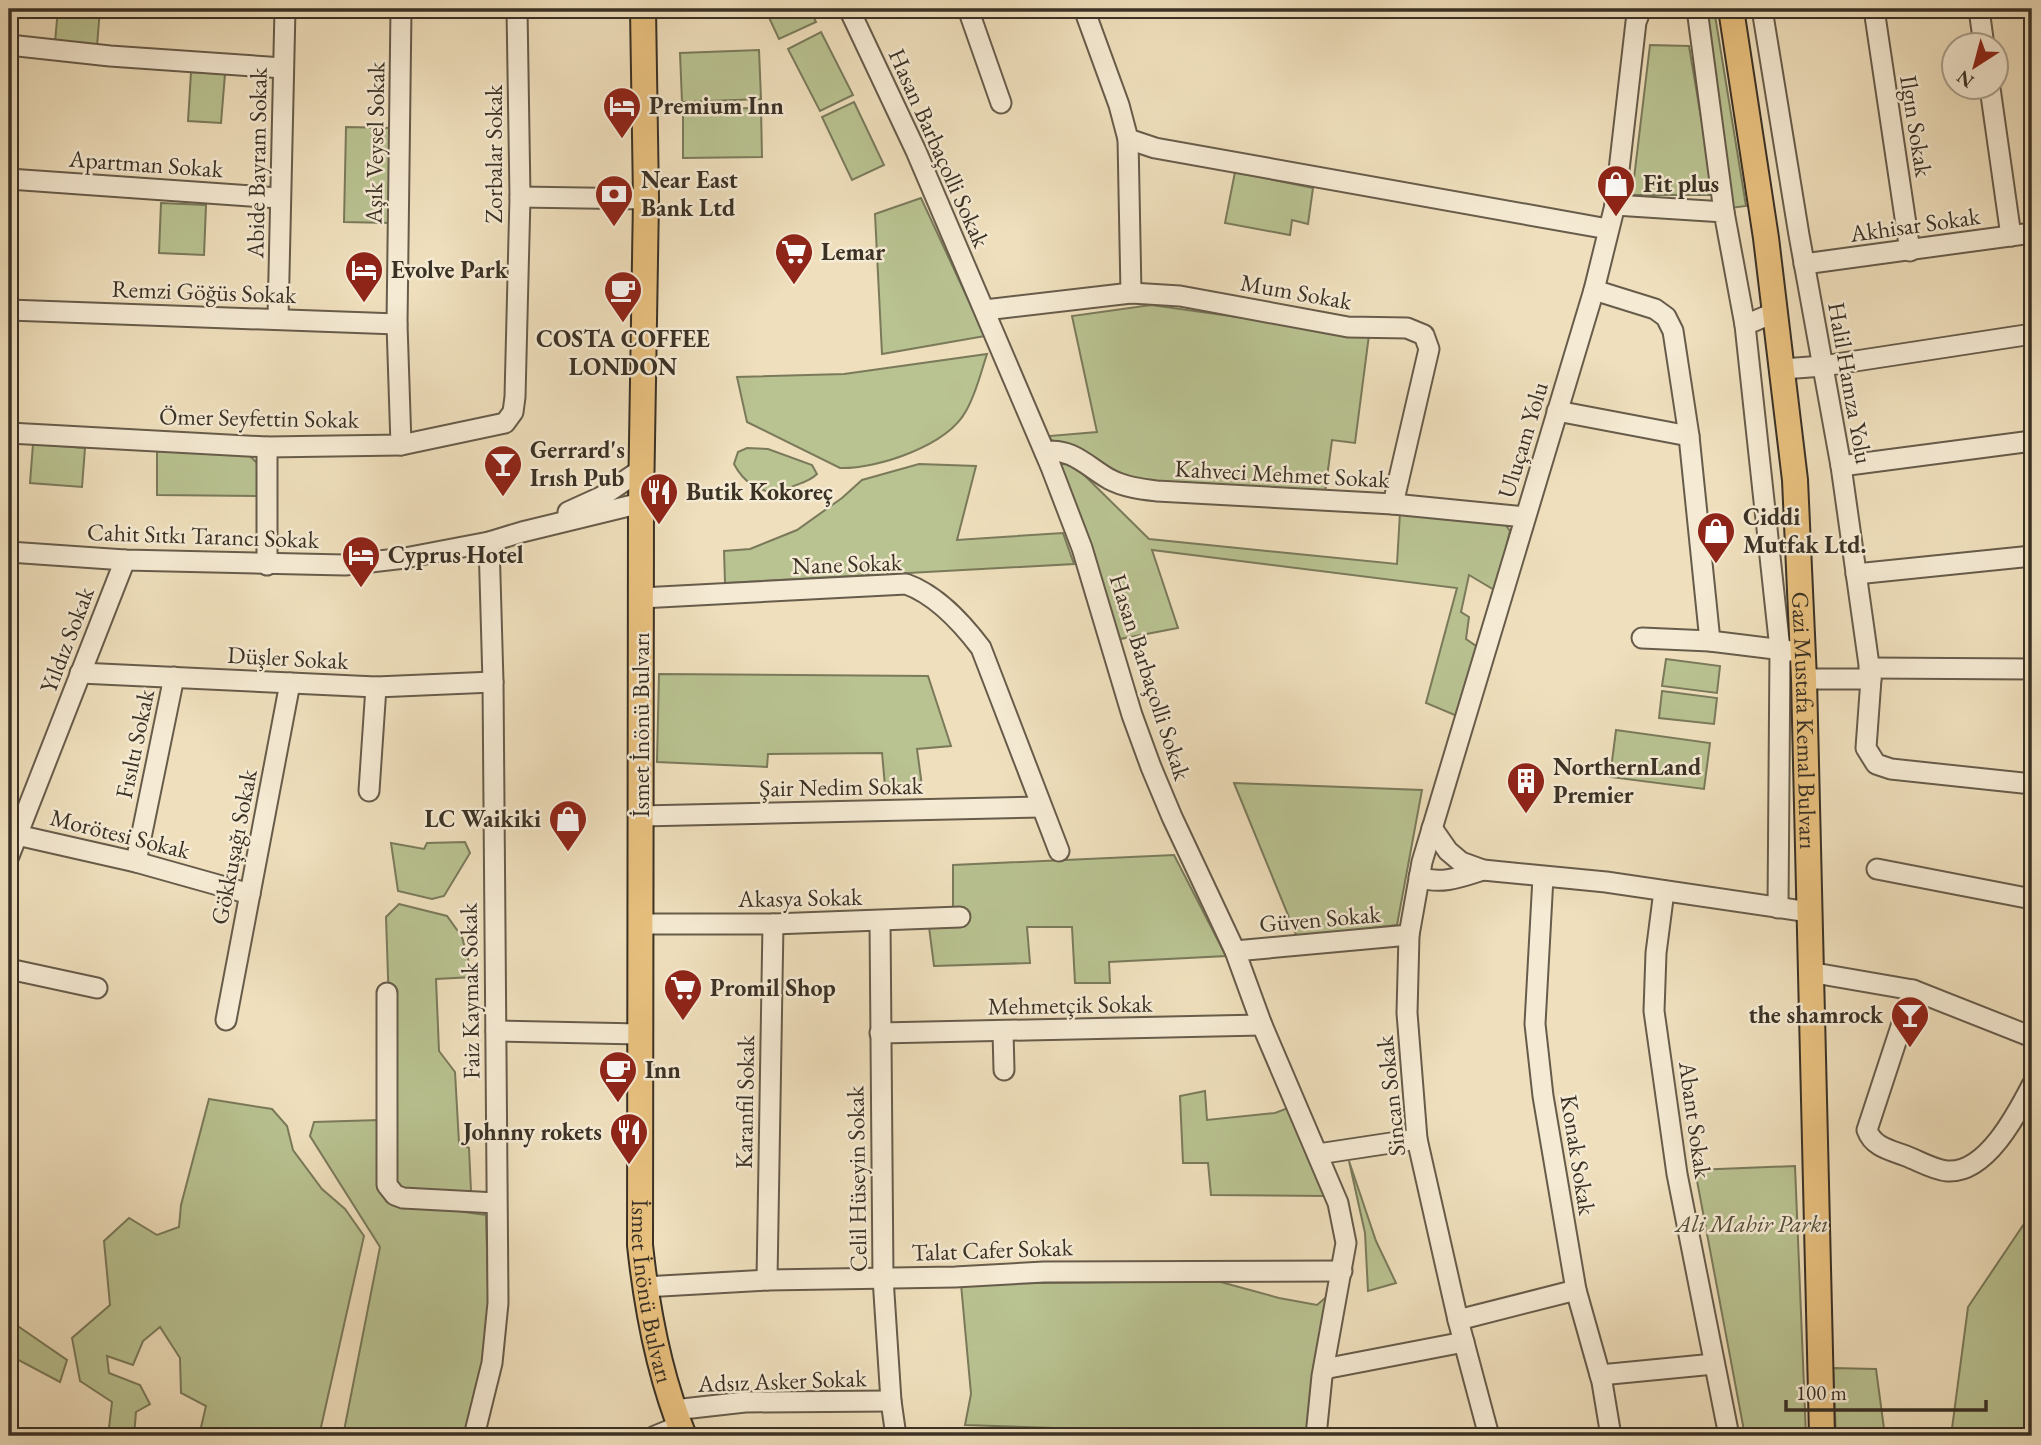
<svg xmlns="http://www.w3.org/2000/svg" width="2041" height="1445" viewBox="0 0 2041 1445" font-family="'EB Garamond',serif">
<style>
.green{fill:#b9c291;stroke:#7a7a5b;stroke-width:2}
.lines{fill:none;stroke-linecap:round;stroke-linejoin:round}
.minor-casing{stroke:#675c4b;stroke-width:23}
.major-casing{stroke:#3a3125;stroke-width:28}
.minor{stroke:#f5ead3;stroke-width:19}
.major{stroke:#e8c07e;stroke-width:24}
.labels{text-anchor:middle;stroke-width:5;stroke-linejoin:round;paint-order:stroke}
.poi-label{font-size:24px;font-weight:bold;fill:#3a3125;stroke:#f5ead3;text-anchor:start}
.street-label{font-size:24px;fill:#3a3125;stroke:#f5ead3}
.park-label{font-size:24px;font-style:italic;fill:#534e3b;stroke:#f5ead3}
</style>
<rect width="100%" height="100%" fill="#efdfbc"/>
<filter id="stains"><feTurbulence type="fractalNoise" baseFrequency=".00286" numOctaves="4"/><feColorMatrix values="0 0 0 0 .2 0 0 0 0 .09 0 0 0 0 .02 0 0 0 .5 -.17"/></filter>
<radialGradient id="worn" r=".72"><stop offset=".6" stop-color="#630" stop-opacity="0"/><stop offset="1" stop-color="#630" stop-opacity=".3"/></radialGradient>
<g class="green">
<path d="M58 9H100L97 46 55 42Z"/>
<path d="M765 9H810L816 22 779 39Z"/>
<path d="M1704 9H1714L1746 206 1731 208Z"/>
<path d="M821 32 853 95 820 111 788 49Z"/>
<path d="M1650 45 1689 46 1714 195H1632Z"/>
<path d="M759 50 761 99 682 102 680 53Z"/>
<path d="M191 72 225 74 221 123 188 121Z"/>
<path d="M854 102 884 165 852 180 822 117Z"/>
<path d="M761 108 762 157 683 158V109Z"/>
<path d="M346 127 393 128 390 223 344 222Z"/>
<path d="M1235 172 1313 188 1308 224 1292 220 1290 235 1225 223Z"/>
<path d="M921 198 985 336 882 354 875 214Z"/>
<path d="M161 203 206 205 204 255 159 253Z"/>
<path d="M1151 305 1369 335 1355 443 1332 440 1325 492 1138 482 1068 446 1051 440 1049 436 1097 432 1072 316Z"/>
<path d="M987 354C981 372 976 394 966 411 947 446 877 469 840 468L747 422 737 377 844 374Z"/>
<path d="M33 444 85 448 82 487 30 483Z"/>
<path d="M747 448 768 449 812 465 817 474C806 485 793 483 778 494 757 490 744 483 734 464L738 452Z"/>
<path d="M157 451 249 455 258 464V496L157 495Z"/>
<path d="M1070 461 1149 539 1397 564 1400 512 1505 524 1510 531 1496 591 1469 575 1461 612 1469 617 1466 639 1479 648 1457 716 1426 703 1457 588 1152 550 1178 628 1120 639 1060 465Z"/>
<path d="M919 464 976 466 957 540 1063 533 1074 564 725 583 724 551 750 549 797 530 842 498 862 480Z"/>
<path d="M1666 659 1720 666 1717 693 1662 686Z"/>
<path d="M659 674 928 676 951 746 917 749 922 786H885L882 753 768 754 767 767 657 762Z"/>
<path d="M1662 691 1717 698 1714 724 1659 718Z"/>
<path d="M1616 730 1710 743 1704 789 1610 777Z"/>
<path d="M1234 783 1422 790 1397 925 1297 937Z"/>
<path d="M465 842 470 853 444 896 432 899 398 891 391 843 424 849 427 843Z"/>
<path d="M1174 855 1226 956 1109 962 1110 983H1075L1072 927H1027L1030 963 934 966 929 927 953 926V865Z"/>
<path d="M399 904 447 916 462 937 473 977 436 979 439 1051 455 1072 459 1143 469 1148 471 1191H404L395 1184 386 917Z"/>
<path d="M1205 1091 1207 1120 1275 1113 1288 1108 1327 1196 1211 1195 1208 1163H1183L1180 1096Z"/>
<path d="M209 1099 272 1109 287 1126 293 1150 322 1189 345 1209 364 1236 319 1436H199L206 1406 181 1393 180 1358 160 1327 143 1341 133 1365 107 1356 109 1373 140 1385 150 1404 136 1412 134 1436H108L112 1402 80 1381 72 1338 110 1305 104 1241 129 1218 157 1235 179 1227 181 1205Z"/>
<path d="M379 1120 386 1201 486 1215 489 1322 469 1436H343L380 1247 310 1136 314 1122Z"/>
<path d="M1349 1161 1376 1241 1396 1283 1368 1291 1365 1233Z"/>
<path d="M1795 1166 1806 1436H1745L1695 1170Z"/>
<path d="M2032 1212V1436H1951L1968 1307Z"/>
<path d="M1217 1281 1279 1298 1317 1305 1331 1293 1310 1436 965 1425 971 1394 961 1284Z"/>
<path d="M9 1320 67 1360 60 1382 9 1355Z"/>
<path d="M1833 1368 1876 1369 1885 1436H1836Z"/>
</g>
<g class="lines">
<defs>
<g id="minor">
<path d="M849 9 916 151 1051 467 1082 548 1132 715 1151 767 1172 817 1235 951 1262 1025 1338 1203 1346 1243 1322 1376 1316 1436"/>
<path d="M968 9 1001 103"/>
<path d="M1084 9 1119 105 1128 139 1155 148 1608 229"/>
<path d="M1697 9 1724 212"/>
<path d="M1762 9 1799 235 1841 466 1871 679 1866 748 1876 764 1891 769 2032 784"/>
<path d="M1874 9 1910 251"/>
<path d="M1979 9 1984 46"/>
<path d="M9 45 110 56 283 68"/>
<path d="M1990 88 2011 236"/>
<path d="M1128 139 1131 293"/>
<path d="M9 179 279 198"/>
<path d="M520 197 646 199"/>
<path d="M1615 205 1724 212 1745 325"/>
<path d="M1804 264 2032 233"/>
<path d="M1594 290 1655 309 1666 317 1673 331 1689 436 1710 641"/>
<path d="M9 310 397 324"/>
<path d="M985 310 1131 293 1180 296 1348 327 1407 328 1424 335 1429 349 1393 504"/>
<path d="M1776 312 1745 325 1780 649 1778 908"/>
<path d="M278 318 285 9"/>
<path d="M1783 369 1823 366 2032 334"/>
<path d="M1557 411 1689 436"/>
<path d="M9 433 267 447 401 445 505 423 513 412 515 397 520 197 517 9"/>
<path d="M401 445 397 324 401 9"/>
<path d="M267 447V565"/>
<path d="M1045 452C1071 447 1088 467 1109 479 1124 487 1141 489 1157 491L1393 504 1525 517"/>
<path d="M1841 466 2032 441"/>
<path d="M568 512 601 497 642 469"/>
<path d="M9 552 125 560 345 565 405 558 489 542 522 532 641 503"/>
<path d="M1856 574 2032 556"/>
<path d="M641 598 906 584C937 595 962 623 981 648L1059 851"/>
<path d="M1642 638 1710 641 1791 651"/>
<path d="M1869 668 2032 669"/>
<path d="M80 673 376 687 493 682"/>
<path d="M1804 679H1871"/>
<path d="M369 791 376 687"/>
<path d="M641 816 1041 807"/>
<path d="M1432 828 1448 851 1461 862 1483 870 1606 882 1809 912"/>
<path d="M17 835 136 862 250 894"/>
<path d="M9 856 125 560"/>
<path d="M136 862 174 677"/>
<path d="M1877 869 2032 899"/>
<path d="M1419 877C1441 885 1461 877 1483 870"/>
<path d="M1543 877 1535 1024 1543 1096 1576 1290 1602 1382 1611 1436"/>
<path d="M1664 891 1656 953 1654 1011 1677 1174 1729 1436"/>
<path d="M880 921 883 1278 891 1401 896 1436"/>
<path d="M641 924H773L960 917"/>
<path d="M1235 951 1409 935"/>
<path d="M9 969 97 988"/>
<path d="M1809 972 1913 990 2032 1037"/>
<path d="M1913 990 1867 1130C1873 1147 1890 1150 1906 1156 1919 1161 1934 1170 1947 1171 1986 1174 2017 1114 2032 1085"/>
<path d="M387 993V1185L395 1195 403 1198 496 1203"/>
<path d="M226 1020 290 683"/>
<path d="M496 1031 640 1034"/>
<path d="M1003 1032 1004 1070"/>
<path d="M880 1033 1262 1025"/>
<path d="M1318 1154 1417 1139"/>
<path d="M767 1280 773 924"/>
<path d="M644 1287 767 1280 955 1277 1044 1272 1342 1271"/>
<path d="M1458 1320 1576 1290"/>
<path d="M1324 1371 1329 1368 1464 1342"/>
<path d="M1600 1375 1714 1364"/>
<path d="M674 1410 745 1402 891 1401"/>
<path d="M474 1436 492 1363 498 1303 493 682 489 542"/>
<path d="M655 1436 679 1426"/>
<path d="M1489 1436 1458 1320 1417 1139 1407 1013 1409 935 1422 862 1594 290 1615 205 1636 22 1641 9"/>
</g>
<g id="major">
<path id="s1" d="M643 9 646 199 641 503 640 1245C647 1311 659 1375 684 1436"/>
<path id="s2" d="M1731 9 1766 238 1795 480 1804 679 1822 1436"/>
</g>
</defs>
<use href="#minor" class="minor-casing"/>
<use href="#major" class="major-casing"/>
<use href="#minor" class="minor"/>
<use href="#major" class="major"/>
</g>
<defs>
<symbol id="hotel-pin" viewBox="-11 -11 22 30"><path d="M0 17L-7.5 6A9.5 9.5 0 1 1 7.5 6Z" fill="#8f2418" stroke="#f5ead3"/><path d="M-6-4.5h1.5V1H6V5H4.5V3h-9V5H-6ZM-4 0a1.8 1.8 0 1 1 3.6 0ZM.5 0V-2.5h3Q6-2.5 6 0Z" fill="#fff"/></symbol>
<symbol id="shop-pin" viewBox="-11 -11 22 30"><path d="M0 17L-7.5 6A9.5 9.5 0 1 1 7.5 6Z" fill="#8f2418" stroke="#f5ead3"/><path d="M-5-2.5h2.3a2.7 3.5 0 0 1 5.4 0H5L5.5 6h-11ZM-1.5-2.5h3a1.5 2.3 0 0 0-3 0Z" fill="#fff"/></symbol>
<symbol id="bank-pin" viewBox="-11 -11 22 30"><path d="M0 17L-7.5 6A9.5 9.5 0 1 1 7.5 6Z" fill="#8f2418" stroke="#f5ead3"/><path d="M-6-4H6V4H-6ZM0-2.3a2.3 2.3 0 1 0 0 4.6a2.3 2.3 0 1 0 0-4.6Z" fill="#fff"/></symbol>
<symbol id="supermarket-pin" viewBox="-11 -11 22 30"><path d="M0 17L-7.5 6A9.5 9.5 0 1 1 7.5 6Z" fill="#8f2418" stroke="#f5ead3"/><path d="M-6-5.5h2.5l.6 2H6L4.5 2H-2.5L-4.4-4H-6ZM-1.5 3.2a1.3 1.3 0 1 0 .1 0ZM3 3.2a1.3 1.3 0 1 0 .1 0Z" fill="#fff"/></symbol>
<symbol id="cafe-pin" viewBox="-11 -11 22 30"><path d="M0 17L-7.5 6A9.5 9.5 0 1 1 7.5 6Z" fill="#8f2418" stroke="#f5ead3"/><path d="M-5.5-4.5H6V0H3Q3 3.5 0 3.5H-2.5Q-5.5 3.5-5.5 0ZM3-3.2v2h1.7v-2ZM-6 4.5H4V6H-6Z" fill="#fff"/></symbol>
<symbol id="bar-pin" viewBox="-11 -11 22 30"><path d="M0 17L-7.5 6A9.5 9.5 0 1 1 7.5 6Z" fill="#8f2418" stroke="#f5ead3"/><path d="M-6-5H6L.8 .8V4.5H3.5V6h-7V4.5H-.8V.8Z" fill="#fff"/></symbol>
<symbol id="restaurant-pin" viewBox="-11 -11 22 30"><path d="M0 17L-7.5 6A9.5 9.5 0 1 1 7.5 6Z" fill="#8f2418" stroke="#f5ead3"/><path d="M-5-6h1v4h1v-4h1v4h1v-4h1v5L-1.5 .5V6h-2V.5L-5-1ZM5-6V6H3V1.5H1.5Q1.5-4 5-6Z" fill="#fff"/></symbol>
<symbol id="building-pin" viewBox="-11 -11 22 30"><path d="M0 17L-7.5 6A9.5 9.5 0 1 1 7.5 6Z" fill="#8f2418" stroke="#f5ead3"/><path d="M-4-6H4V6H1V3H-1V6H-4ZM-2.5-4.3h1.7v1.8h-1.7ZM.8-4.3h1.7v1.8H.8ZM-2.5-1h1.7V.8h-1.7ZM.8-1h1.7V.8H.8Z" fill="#fff"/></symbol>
</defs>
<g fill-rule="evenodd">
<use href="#hotel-pin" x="600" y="84" width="44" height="60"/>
<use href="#shop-pin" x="1594" y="162" width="44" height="60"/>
<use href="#bank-pin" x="592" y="172" width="44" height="60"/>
<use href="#supermarket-pin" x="772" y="230" width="44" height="60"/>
<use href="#hotel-pin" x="342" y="248" width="44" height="60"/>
<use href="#cafe-pin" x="601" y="268" width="44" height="60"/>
<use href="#bar-pin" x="481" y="442" width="44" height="60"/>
<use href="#restaurant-pin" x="637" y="470" width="44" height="60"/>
<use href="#shop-pin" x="1694" y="509" width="44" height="60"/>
<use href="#hotel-pin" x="339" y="533" width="44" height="60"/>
<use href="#building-pin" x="1504" y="759" width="44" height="60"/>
<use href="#shop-pin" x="546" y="797" width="44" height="60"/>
<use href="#supermarket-pin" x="661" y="966" width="44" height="60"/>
<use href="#bar-pin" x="1888" y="993" width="44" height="60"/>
<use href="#cafe-pin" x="596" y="1048" width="44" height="60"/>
<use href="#restaurant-pin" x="607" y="1110" width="44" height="60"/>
</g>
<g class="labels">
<g class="poi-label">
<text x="649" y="114">Premium Inn</text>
<text x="641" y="188">Near East<tspan x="641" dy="28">Bank Ltd</tspan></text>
<text x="1643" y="192">Fit plus</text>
<text x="821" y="260">Lemar</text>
<text x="391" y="278">Evolve Park</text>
<text x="623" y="347" text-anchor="middle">COSTA COFFEE<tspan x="623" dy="28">LONDON</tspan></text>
<text x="530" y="458">Gerrard's<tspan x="530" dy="28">Irısh Pub</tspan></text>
<text x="686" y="500">Butik Kokoreç</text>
<text x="1743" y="525">Ciddi<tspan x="1743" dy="28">Mutfak Ltd.</tspan></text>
<text x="388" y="563">Cyprus Hotel</text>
<text x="1553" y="775">NorthernLand<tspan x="1553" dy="28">Premier</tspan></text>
<text x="541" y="827" text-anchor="end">LC Waikiki</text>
<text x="710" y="996">Promil Shop</text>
<text x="1883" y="1023" text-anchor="end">the shamrock</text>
<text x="645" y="1078">Inn</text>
<text x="602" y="1140" text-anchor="end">Johnny rokets</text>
</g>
<g class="street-label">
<text transform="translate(1916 126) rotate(81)" y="8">Ilgın Sokak</text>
<text transform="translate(375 143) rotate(-89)" y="8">Aşık Veysel Sokak</text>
<text transform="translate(939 148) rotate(66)" y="8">Hasan Barbaçolli Sokak</text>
<text transform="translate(494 154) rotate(-90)" y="8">Zorbalar Sokak</text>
<text transform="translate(257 163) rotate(-89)" y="8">Abide Bayram Sokak</text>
<text transform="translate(146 164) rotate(4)" y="8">Apartman Sokak</text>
<text transform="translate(1915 225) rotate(-8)" y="8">Akhisar Sokak</text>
<text transform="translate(204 292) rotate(2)" y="8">Remzi Göğüs Sokak</text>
<text transform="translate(1296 292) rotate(10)" y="8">Mum Sokak</text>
<text transform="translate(1850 383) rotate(80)" y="8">Halil Hamza Yolu</text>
<text transform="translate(259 418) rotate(1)" y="8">Ömer Seyfettin Sokak</text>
<text transform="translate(1523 440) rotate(-73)" y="8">Uluçam Yolu</text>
<text transform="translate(1282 474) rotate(3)" y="8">Kahveci Mehmet Sokak</text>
<text transform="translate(203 536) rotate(2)" y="8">Cahit Sıtkı Tarancı Sokak</text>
<text transform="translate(847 564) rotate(-2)" y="8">Nane Sokak</text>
<text transform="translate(67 640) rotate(-69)" y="8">Yıldız Sokak</text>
<text transform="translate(288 658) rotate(3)" y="8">Düşler Sokak</text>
<text transform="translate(1150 677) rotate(72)" y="8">Hasan Barbaçolli Sokak</text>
<text dy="8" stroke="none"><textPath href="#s2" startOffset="716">Gazi Mustafa Kemal Bulvarı</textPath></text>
<text transform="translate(641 725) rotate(-90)" y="8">İsmet İnönü Bulvarı</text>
<text transform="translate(135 744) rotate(-78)" y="8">Fısıltı Sokak</text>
<text transform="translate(841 787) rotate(-1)" y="8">Şair Nedim Sokak</text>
<text transform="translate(120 834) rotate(14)" y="8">Morötesi Sokak</text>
<text transform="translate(234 847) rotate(-79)" y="8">Gökkuşağı Sokak</text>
<text transform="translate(800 898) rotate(-1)" y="8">Akasya Sokak</text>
<text transform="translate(1320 919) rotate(-5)" y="8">Güven Sokak</text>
<text transform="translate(470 991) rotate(-91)" y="8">Faiz Kaymak Sokak</text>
<text transform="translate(1070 1005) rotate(-1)" y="8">Mehmetçik Sokak</text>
<text transform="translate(1391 1096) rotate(-96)" y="8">Sincan Sokak</text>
<text transform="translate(745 1102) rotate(-89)" y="8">Karanfil Sokak</text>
<text transform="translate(1695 1120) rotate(82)" y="8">Abant Sokak</text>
<text transform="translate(1578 1155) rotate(81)" y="8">Konak Sokak</text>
<text transform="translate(857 1179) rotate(-91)" y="8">Celil Hüseyin Sokak</text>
<text transform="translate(992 1250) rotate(-2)" y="8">Talat Cafer Sokak</text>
<text dy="8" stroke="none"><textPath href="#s1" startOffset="1283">İsmet İnönü Bulvarı</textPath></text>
<text transform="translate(782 1381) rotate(-2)" y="8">Adsız Asker Sokak</text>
</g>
<g class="park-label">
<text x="1752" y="1232">Ali Mahir Parkı</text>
</g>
</g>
<rect width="2041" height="1445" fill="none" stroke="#efdfbc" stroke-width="35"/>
<rect x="10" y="10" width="2020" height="1424" fill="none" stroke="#3a3125" stroke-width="3.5"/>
<rect x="18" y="18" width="2006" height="1410" fill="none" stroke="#3a3125" stroke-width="2"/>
<g transform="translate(1975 66) rotate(216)"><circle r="33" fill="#f5ead3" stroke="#aaa08d" stroke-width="2"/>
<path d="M0-5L12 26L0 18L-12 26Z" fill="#8f2418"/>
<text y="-10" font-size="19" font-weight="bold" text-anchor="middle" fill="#3a3125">N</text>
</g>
<path d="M1786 1400v10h200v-10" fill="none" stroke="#3a3125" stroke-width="3.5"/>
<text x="1796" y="1400" font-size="21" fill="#3a3125" stroke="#f5ead3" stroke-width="5" paint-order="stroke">100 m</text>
<rect width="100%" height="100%" filter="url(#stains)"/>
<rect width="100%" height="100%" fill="url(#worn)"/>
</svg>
